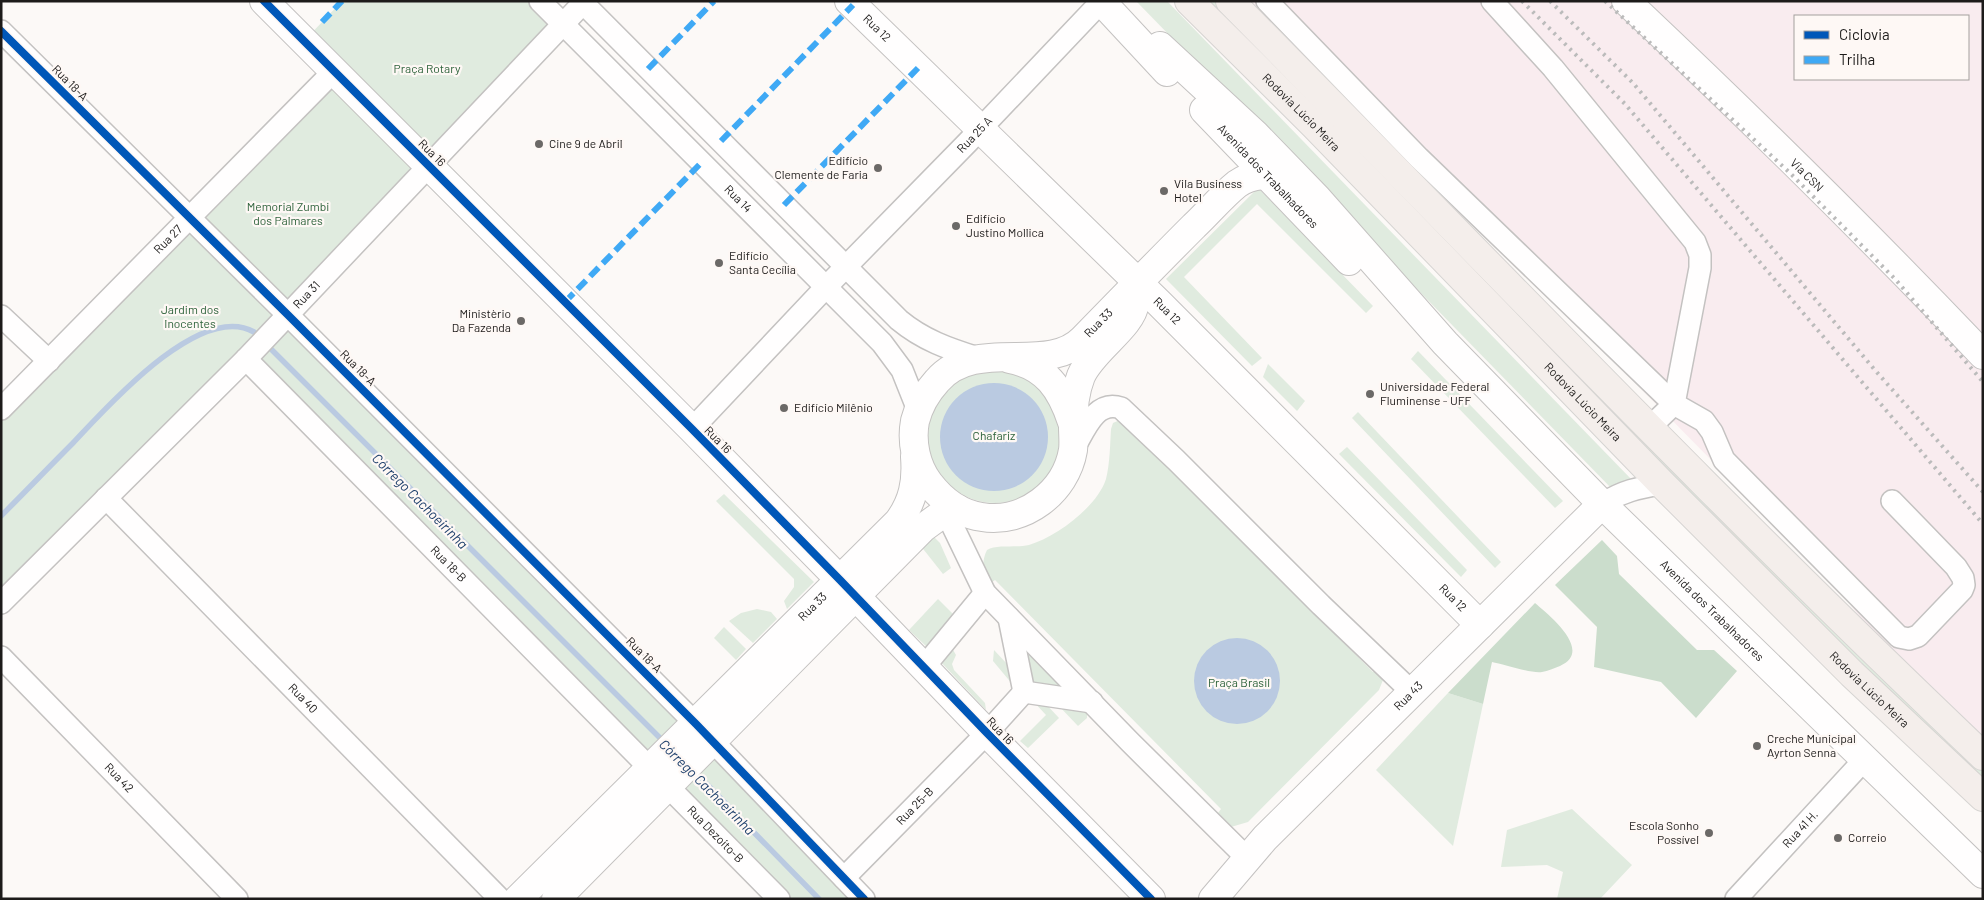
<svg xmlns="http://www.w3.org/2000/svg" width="1984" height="900" viewBox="0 0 1984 900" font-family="Barlow,sans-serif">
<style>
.industrial{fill:#f9ecef;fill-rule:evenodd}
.green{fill:#e0ebdf}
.forest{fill:#cbddcc}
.water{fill:#bacae1}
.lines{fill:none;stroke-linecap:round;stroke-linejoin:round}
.stream{stroke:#bacae1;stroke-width:5.5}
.minor-casing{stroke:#c4c2c1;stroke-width:24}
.tertiary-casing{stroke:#c4c2c1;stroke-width:30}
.secondary-casing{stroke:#c4c2c1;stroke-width:30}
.primary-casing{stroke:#d6d4d2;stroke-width:30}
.minor{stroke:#fffefe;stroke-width:21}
.tertiary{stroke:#fffefe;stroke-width:28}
.secondary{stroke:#fffefe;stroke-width:28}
.primary{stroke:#f4eeeb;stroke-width:28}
.rail{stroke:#bbb;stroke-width:4;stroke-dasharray:2.5 5;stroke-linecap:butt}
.quiet{stroke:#3fa9f5;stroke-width:6;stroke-dasharray:12 6;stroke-linecap:butt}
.cycleway-casing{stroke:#fef8f5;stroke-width:11}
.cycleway{stroke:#0057b8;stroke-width:8}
.poi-dot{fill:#6b6967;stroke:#fef8f5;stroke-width:2}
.labels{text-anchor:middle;stroke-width:4.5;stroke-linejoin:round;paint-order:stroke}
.street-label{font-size:12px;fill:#1d1b1a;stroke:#fef8f5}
.park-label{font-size:12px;fill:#2d623a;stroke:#fef8f5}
.poi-label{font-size:12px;fill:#1d1b1a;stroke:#fef8f5;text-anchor:start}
.water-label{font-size:14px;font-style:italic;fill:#20416d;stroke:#fef8f5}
</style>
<rect width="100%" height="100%" fill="#fcf9f7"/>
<path class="industrial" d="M1249 1H1983V742L1881 645 1840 591 1599 346 1457 208ZM1795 16H1968V79H1795Z"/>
<g class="green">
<path d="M342 1H540L563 24 288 315 696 724 655 764 246 359 1 603V409L334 71 304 41Z"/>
<path d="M1136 1H1167L1633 481 1613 490Z"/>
<path d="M1200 1H1217L1954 745 1983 771V788Z"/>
<path d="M1258 188 1373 306 1366 313 1257 204 1184 277 1262 358 1252 366 1166 279Z"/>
<path d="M1418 351 1563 501 1555 508 1411 359Z"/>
<path d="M1268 364 1305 401 1297 411 1263 377Z"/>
<circle cx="995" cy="436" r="67"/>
<path d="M1358 412 1501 562 1495 568 1352 418Z"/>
<path d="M1122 419 1129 429 1373 672 1377 669 1383 680 1379 690 1248 822 1231 827 1215 817 1221 809 995 580 988 585C983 573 981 562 987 550 997 544 1016 548 1029 545 1056 537 1097 507 1106 479 1110 463 1110 445 1111 429L1113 423Z"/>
<path d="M1347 447 1467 570 1461 577 1339 454Z"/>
<path d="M724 494 814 582 787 609 784 601 794 587V579L716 501Z"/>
<path d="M934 537 940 543 951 568 943 574 920 545Z"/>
<path d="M938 599 955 616 927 647 909 630Z"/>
<path d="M757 609 771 612 777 619 753 643 729 621 741 613Z"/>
<path d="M724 627 746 649 736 660 714 638Z"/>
<path d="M952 648 956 655 952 664 954 670 985 703 986 710 939 660Z"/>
<path d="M994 650 1009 666 1013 685 993 661Z"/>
<path d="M1026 650 1062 687 1035 686 1029 679Z"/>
<path d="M1448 693 1483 704 1453 846 1376 770Z"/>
<path d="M1033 701 1044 702 1059 718 1028 748 1020 741 1046 715Z"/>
<path d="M1057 704 1085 711 1087 714V718L1078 726Z"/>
<path d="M713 741 864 899H779L669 785Z"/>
<path d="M1572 809 1632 865 1600 899H1557L1563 872 1547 865 1501 867 1507 830Z"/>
</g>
<g class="forest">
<path d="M1602 540 1617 556 1619 574 1697 650H1714L1737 671 1696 718 1661 682 1594 667 1597 627 1555 585Z"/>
<path d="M1535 603C1549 615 1594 651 1560 666 1554 668 1548 671 1542 672 1532 674 1503 664 1492 662L1483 704 1448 693Z"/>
</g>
<g class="water">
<circle cx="994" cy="437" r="54"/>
<circle cx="1237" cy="681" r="43"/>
</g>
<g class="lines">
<g class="stream">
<path d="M1 516C25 492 49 467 73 443 106 408 200 301 254 332L665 743"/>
<path d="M693 770 819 899"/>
</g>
<defs>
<g id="minor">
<path id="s1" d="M540 1 882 343 902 370 918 410"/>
<path d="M581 1 899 320C923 340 949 349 978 358"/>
<path d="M1267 1 1419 158 1674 404 1649 428"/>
<path d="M1492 1 1553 68 1695 242 1700 255V268L1674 404 1704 421 1712 432 1724 460 1899 637 1909 639 1918 636 1962 590 1964 585 1963 578 1956 567 1892 501"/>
<path d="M1 31 288 315 696 724 864 899"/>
<path d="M1 316 49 361"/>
<path id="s2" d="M246 359 779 899"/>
<path id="s3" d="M1 409 334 71"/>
<path id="s4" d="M692 429 826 287 968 142 1101 2"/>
<path d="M1073 450C1084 432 1095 399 1121 408L1176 460 1321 605 1412 692"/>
<path id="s5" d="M106 498 500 899"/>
<path d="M940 500 985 593 1130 742 1247 858"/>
<path d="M1602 504C1623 491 1637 488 1662 484"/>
<path id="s6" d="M1 603 246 359 585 1"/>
<path d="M1009 618 1024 692"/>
<path id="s7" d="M1 657 237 899"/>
<path d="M924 667 985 593"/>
<path d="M1024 692 1092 702"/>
<path id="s8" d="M844 878 987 733 1024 692"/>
<path id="s9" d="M1736 899 1865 759"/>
</g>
<g id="tertiary">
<path d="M264 1 692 429 840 580 987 733 1151 899"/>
<path id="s10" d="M849 1 1159 303 1480 625"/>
<path id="s11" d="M1626 1C1748 116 1867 233 1983 355"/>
<path id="s12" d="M1131 275C1133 284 1137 294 1135 303 1132 327 1092 350 1081 376 1075 391 1073 411 1073 427 1073 434 1074 442 1073 450 1066 492 1024 524 982 517 960 514 942 500 929 483 916 466 911 442 915 421 919 405 926 393 937 381 976 336 1047 376 1083 339 1120 301 1157 263 1194 226 1208 213 1222 196 1237 184 1251 174 1271 172 1285 180"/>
<path d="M1010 359C1046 366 1061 389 1072 422"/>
<path id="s13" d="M518 899 898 522C913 502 917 482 915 457"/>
<path d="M556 899 923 528 938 517 958 509"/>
<path id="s14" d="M1213 899 1265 838 1602 504"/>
</g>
<g id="secondary">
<path d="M1101 1 1167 72"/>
<path id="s15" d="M1160 46 1255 134 1317 198 1445 343 1602 504 1983 874"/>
<path id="s16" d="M1204 110 1349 261"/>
</g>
<g id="primary">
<path id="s17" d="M1189 1 1314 125 1662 484 1852 674 1983 797"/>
<path d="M1230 1C1480 254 1725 511 1983 756"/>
</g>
</defs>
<use href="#minor" class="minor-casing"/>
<use href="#tertiary" class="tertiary-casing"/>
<use href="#secondary" class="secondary-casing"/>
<use href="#primary" class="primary-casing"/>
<use href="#minor" class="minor"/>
<use href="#tertiary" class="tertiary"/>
<use href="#secondary" class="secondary"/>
<use href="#primary" class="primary"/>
<g class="rail">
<path d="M1522 1 1625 104 1983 524"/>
<path d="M1550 1 1633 83 1874 369 1983 492"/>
<path d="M1605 1 1790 173 1896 280 1983 382"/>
</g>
<g class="quiet">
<path d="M322 22 342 1"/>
<path d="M648 69 714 1"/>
<path d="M721 141 853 5"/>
<path d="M784 205 918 68"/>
<path d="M565 302 702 162"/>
</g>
<defs>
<g id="cycleway">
<path d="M264 1 692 429 840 580 987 733 1151 899"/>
<path d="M1 31 288 315 696 724 864 899"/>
</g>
</defs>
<use href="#cycleway" class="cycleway-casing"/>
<use href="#cycleway" class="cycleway"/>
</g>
<g class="poi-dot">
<circle cx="539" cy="144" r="5"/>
<circle cx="878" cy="168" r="5"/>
<circle cx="1164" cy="191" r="5"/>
<circle cx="956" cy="226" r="5"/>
<circle cx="719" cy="263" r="5"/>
<circle cx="521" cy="321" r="5"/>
<circle cx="1370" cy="394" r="5"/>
<circle cx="784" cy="408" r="5"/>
<circle cx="1757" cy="746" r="5"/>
<circle cx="1709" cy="833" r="5"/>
<circle cx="1838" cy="838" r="5"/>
</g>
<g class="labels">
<g class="street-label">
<text dy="4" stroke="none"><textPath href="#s10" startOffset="39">Rua 12</textPath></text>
<text transform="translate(70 83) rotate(45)" y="4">Rua 18-A</text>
<text dy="4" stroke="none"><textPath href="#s17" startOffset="158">Rodovia Lúcio Meira</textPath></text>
<text dy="4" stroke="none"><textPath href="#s4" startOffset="408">Rua 25 A</textPath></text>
<text transform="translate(432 153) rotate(45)" y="4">Rua 16</text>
<text dy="4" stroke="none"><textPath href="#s11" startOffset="251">Via CSN</textPath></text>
<text dy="4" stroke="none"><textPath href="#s16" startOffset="92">Avenida dos Trabalhadores</textPath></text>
<text dy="4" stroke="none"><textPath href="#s1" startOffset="280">Rua 14</textPath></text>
<text dy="4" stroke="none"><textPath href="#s3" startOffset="238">Rua 27</textPath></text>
<text dy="4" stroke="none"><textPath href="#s6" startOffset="434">Rua 31</textPath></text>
<text dy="4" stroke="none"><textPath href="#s10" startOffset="444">Rua 12</textPath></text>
<text dy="4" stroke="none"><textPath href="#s12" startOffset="675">Rua 33</textPath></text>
<text transform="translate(358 368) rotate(45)" y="4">Rua 18-A</text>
<text dy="4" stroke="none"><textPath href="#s17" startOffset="562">Rodovia Lúcio Meira</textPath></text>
<text transform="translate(718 440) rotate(45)" y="4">Rua 16</text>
<text dy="4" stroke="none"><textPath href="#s2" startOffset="288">Rua 18-B</textPath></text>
<text dy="4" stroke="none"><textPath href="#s10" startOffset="849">Rua 12</textPath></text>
<text dy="4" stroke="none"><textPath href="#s13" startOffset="415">Rua 33</textPath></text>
<text dy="4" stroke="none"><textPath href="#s15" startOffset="790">Avenida dos Trabalhadores</textPath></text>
<text transform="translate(644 655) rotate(45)" y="4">Rua 18-A</text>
<text dy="4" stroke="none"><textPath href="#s17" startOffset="968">Rodovia Lúcio Meira</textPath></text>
<text dy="4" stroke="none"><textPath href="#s14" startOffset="282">Rua 43</textPath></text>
<text dy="4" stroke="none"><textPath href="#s5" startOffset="281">Rua 40</textPath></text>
<text transform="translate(1000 731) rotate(46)" y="4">Rua 16</text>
<text dy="4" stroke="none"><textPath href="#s7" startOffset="169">Rua 42</textPath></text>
<text dy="4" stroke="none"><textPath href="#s8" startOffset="101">Rua 25-B</textPath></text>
<text dy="4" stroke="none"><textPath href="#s9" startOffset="95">Rua 41 H.</textPath></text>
<text dy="4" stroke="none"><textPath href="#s2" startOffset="668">Rua Dezoito-B</textPath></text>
</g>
<g class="park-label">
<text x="427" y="73">Praça Rotary</text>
<text x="288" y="211">Memorial Zumbi<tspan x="288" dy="14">dos Palmares</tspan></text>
<text x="190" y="314">Jardim dos<tspan x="190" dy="14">Inocentes</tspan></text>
<text x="994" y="440">Chafariz</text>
<text x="1239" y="687">Praça Brasil</text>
</g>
<g class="poi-label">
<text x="549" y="148">Cine 9 de Abril</text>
<text x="868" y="165" text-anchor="end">Edifício<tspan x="868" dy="14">Clemente de Faria</tspan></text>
<text x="1174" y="188">Vila Business<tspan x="1174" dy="14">Hotel</tspan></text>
<text x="966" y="223">Edifício<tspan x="966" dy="14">Justino Mollica</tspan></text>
<text x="729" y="260">Edifício<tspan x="729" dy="14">Santa Cecília</tspan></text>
<text x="511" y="318" text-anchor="end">Ministèrio<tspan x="511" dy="14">Da Fazenda</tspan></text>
<text x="1380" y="391">Universidade Federal<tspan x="1380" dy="14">Fluminense - UFF</tspan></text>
<text x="794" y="412">Edifício Milênio</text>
<text x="1767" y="743">Creche Municipal<tspan x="1767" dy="14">Ayrton Senna</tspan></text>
<text x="1699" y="830" text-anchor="end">Escola Sonho<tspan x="1699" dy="14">Possível</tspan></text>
<text x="1848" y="842">Correio</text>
</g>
<g class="water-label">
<text transform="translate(420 501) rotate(45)" y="5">Córrego Cachoeirinha</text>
<text transform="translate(707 787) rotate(45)" y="5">Córrego Cachoeirinha</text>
</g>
</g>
<rect width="1984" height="900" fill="none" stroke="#1d1b1a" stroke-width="5"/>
<rect x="1794" y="15" width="175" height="65" fill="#fef8f5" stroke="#a4a09d"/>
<rect x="1804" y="31" width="25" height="8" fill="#0057b8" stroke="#a4a09d"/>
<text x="1839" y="40" font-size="15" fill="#1d1b1a">Ciclovia</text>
<rect x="1804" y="56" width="25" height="8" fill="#3fa9f5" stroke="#a4a09d"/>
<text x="1839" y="65" font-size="15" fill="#1d1b1a">Trilha</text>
</svg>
